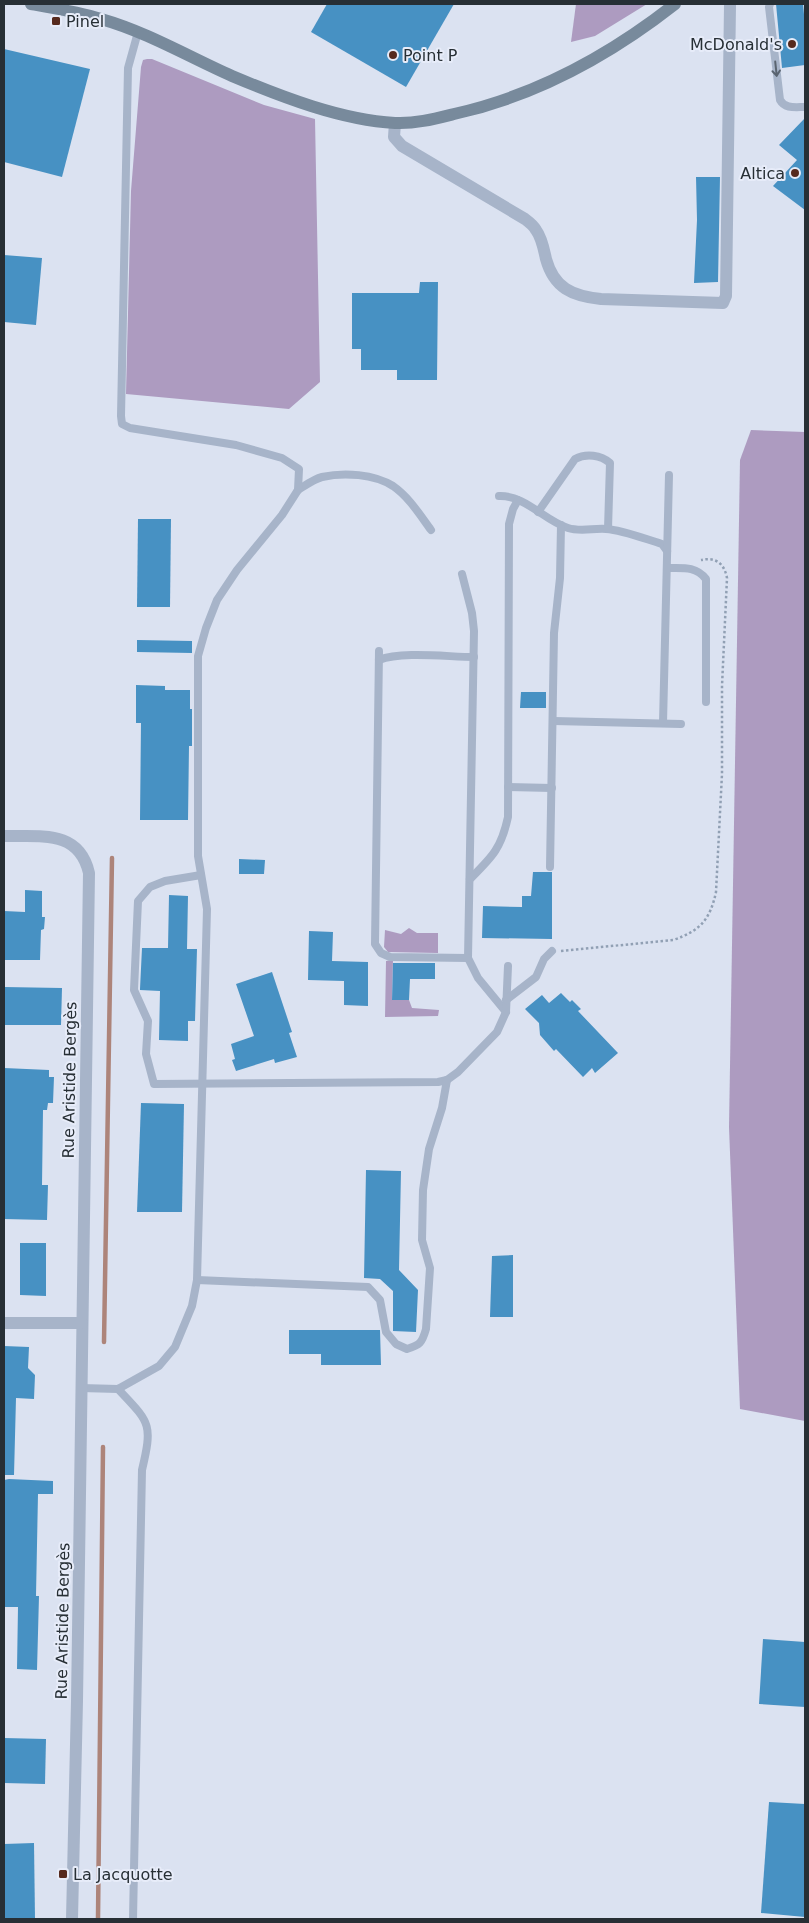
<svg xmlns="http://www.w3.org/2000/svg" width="809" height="1923" viewBox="0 0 809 1923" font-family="'DejaVu Sans',sans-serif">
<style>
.green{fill:#ad9bc0}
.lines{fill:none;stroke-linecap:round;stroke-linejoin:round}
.stream{stroke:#ad847a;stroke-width:4.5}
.building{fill:#4791c3}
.path{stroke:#91a0b4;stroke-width:2.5;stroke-dasharray:2.5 2.5;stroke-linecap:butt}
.service{stroke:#a7b4c9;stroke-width:8}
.minor{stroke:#a7b4c9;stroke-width:12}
.secondary{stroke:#788a9c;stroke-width:12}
.oneway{stroke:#5a6470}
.poi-dot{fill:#562a1e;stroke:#e7ecf9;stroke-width:2}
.labels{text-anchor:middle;stroke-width:4;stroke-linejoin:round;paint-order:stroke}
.poi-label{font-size:16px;fill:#272f35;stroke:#e7ecf9;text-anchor:start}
.street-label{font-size:16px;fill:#272f35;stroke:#e7ecf9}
</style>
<rect width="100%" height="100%" fill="#dbe2f1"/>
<g class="green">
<path d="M576 4H647L595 36 571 42Z"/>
<path d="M147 59H152L264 105 315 119 320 382 289 409 126 394 131 191 141 67 143 60Z"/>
<path d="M751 430 805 432V1421L740 1409 729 1127 740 460Z"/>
<path d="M409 928 417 933H438V953L388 952 384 947 385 930 401 934Z"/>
<path d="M393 960 392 1000H409L412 1008 439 1010 438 1016 385 1017 386 961Z"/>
</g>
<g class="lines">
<g class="stream">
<path d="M104 1342 112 858"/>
<path d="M98 1919 103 1447"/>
</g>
</g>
<g class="building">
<path d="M327 4H454L406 87 311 32Z"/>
<path d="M776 4H803L805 24V65L782 68Z"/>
<path d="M4 49 90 69 62 177 4 162Z"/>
<path d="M805 118V210L773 186 797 160 779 145Z"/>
<path d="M696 177H720L718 282 694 283 697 220Z"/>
<path d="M4 255 42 258 36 325 4 322Z"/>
<path d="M420 282H438L437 380H397V370H361V349H352V293H419Z"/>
<path d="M138 519H171L170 607H137Z"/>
<path d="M137 640 192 641V653L137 652Z"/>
<path d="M136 685 165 686V690H190V709H192V746H189L188 820H140L141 723H136Z"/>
<path d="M521 692H546V708H520Z"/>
<path d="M239 859 265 860 264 874H239Z"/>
<path d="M533 872H552V939L482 938 483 906 522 907V896H531Z"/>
<path d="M25 890 42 891V917H45L44 929 41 930 40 960H4V911L25 912Z"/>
<path d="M169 895 188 896 187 949H197L195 1021H188V1041L159 1040 160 991 140 990V989L142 948H168Z"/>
<path d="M309 931 333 932 332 961 368 962V1006L344 1005V981L308 980Z"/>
<path d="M393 963H435V979H410L409 1000H392Z"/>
<path d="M272 972 292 1032 289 1033 297 1057 275 1063 274 1059 236 1071 232 1060 235 1059 231 1044 254 1036 236 984Z"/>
<path d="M4 987 62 988 61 1025H4Z"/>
<path d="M561 993 570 1002 572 1000 581 1009 578 1011 618 1053 595 1073 592 1068 583 1077 556 1049 554 1051 540 1035 539 1023 525 1009 542 995 549 1003Z"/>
<path d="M4 1068 49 1070V1077H54L53 1103H48L47 1110H43L42 1185H48L47 1220 4 1219Z"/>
<path d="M141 1103 184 1104 182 1212H137Z"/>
<path d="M366 1170 401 1171 399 1270 418 1290 416 1332 393 1331V1291L380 1279 364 1278Z"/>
<path d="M20 1243H46V1296L20 1295Z"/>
<path d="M513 1255V1317H490L492 1256Z"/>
<path d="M289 1330H380L381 1365H321V1354H289Z"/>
<path d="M4 1346 29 1347 28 1368 35 1375 34 1399 16 1398 14 1475H4Z"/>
<path d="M9 1479 53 1481V1494H38L36 1596H39L37 1670 17 1669 18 1607H4V1480Z"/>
<path d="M763 1639 805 1642V1707L759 1704Z"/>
<path d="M4 1738 46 1739 45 1784 4 1783Z"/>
<path d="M769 1802 805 1804V1917L761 1913Z"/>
<path d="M34 1843 35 1919H4V1844Z"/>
</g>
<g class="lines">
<path class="path" d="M561 951 673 940C700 931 710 920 716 892L722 774V686L727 578C724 563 716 557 701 560"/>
<g class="service">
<path d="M770 4 769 7 780 100C785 109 795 107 805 107"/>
<path d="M298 490C306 485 314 479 322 477 344 472 374 474 393 486 409 497 420 515 431 530"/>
<path d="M499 496C525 495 545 521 568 528 580 532 594 528 606 529 623 530 645 539 662 544L667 551"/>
<path d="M538 512 575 459C586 453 601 455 610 463L608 529"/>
<path d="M667 568C683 568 696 566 706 579V702"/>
<path d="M462 574 472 613 474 631 468 958 478 978 506 1012"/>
<path d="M379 651 375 944 381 953 390 957 468 958"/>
<path d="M379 660C402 651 448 657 474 657"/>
<path d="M554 721 681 724"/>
<path d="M663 723 669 475"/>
<path d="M508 787 552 788"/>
<path d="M550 867 554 633 560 578 561 525"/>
<path d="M201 875 165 881 150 887 138 901 134 990 148 1021 146 1054 154 1084 438 1082 447 1080 458 1072 497 1032 506 1012 508 966"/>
<path d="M470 879C492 857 501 849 508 817L509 524 513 509 518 500"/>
<path d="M506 1000 536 977 544 959 552 951"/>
<path d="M197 1280 368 1287 380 1300 386 1332 396 1344 407 1349C420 1345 422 1343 426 1329L430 1268 422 1240 423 1190 429 1149 442 1108 447 1080"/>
<path d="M81 1388 118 1389 159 1366 175 1347 192 1306 197 1280 207 909 198 856V656L206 628 217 600 237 570 282 515 298 490 299 469 282 458 236 445 130 428 122 424 121 416 128 68 138 32"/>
<path d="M118 1389C150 1423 153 1423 142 1470L133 1919"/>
</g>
<g class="minor">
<path d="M395 123 394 137 402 146 525 219C529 222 534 226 536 230 542 238 544 250 546 259 554 288 572 296 601 299L723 303 726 296 730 5"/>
<path d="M4 836C40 837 79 829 89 873L77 1701 72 1919"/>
<path d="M4 1323H82"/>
</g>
<path class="secondary" d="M31 4C54 8 78 12 101 19 147 32 189 57 232 76 282 97 341 120 395 123 415 124 434 119 454 114 535 96 610 55 675 4"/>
</g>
<defs><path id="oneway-shaft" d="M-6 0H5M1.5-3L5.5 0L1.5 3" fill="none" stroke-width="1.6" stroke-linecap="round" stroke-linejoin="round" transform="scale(1.25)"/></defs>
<use class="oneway" href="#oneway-shaft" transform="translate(776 69) rotate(84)"/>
<g class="poi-dot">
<rect x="51" y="16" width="10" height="10" rx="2.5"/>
<circle cx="792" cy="44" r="5"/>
<circle cx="393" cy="55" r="5"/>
<circle cx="795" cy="173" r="5"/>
<rect x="58" y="1869" width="10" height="10" rx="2.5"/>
</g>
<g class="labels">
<g class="poi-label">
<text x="66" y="27">Pinel</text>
<text x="782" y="50" text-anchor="end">McDonald's</text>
<text x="403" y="61">Point P</text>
<text x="785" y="179" text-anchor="end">Altica</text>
<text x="73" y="1880">La Jacquotte</text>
</g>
<g class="street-label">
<text transform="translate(69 1080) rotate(-89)" y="6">Rue Aristide Bergès</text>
<text transform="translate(62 1621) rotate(-89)" y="6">Rue Aristide Bergès</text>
</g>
</g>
<rect width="809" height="1923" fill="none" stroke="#272f35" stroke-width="10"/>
</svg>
